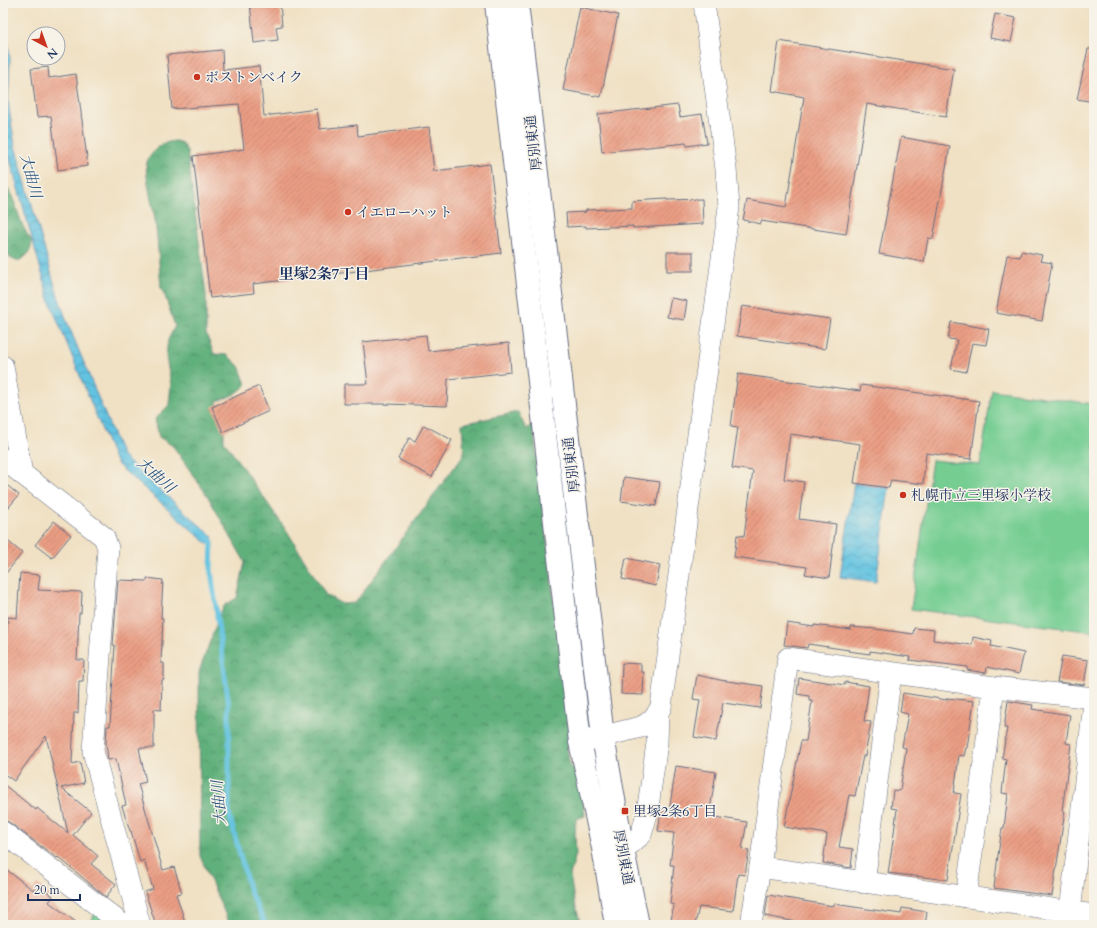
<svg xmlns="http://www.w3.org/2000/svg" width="1097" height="928" viewBox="0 0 1097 928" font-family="Cardo,'Noto Serif JP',serif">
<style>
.forest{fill:url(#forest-crowns);stroke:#3e706d}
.park{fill:url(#park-crowns);stroke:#487e78}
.pitch{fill:#75cd92;stroke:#487e78}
.water{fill:url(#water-waves);stroke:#3e79a0}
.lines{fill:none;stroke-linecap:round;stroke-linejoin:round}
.stream{stroke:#62c3e1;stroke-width:5}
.building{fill:url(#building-hatch)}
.street-casing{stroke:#666d82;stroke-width:22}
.secondary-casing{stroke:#666d82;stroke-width:24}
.street{stroke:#fff;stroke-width:21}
.secondary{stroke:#fff;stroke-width:22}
.poi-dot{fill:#c8321e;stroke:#f7f3e8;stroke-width:1.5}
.labels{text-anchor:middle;stroke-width:3;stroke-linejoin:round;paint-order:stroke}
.poi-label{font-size:14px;fill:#1b2f5e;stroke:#f7f3e8;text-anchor:start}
.street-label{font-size:14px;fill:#1b2f5e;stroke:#f7f3e8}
.water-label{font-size:15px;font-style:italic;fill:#2d547f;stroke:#f7f3e8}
.neighbourhood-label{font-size:15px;font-weight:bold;fill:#1b2f5e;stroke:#f7f3e8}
</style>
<defs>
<pattern id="forest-crowns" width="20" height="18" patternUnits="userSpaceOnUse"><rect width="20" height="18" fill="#60b07c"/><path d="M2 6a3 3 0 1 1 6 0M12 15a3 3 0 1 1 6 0" fill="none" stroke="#4e9069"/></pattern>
<pattern id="park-crowns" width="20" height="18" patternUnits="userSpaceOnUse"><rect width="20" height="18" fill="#75cd92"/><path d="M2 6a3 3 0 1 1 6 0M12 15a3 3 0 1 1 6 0" fill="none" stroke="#65b080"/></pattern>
<pattern id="water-waves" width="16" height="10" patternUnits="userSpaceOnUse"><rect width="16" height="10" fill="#62c3e1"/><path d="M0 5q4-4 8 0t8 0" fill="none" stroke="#509fba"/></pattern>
<pattern id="building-hatch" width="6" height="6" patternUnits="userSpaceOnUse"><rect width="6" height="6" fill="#eb9e84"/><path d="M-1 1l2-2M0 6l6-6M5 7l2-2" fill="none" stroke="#be816f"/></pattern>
</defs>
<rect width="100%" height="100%" fill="#f7f3e8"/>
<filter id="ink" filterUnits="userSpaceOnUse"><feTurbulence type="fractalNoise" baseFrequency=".025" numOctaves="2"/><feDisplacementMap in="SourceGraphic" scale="8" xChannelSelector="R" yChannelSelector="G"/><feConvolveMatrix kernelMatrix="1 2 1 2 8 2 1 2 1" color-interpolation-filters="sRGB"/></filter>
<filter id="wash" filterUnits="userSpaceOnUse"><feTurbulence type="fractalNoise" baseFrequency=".012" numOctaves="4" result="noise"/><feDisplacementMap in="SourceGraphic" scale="16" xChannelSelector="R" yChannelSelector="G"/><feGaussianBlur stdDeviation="0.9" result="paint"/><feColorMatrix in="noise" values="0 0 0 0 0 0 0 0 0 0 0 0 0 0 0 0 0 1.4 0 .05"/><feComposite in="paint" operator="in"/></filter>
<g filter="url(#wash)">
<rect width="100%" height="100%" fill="#f0e1c4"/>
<g class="forest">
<path d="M175 141 182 143 187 151 206 294V334L214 354 227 355 239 366 246 384C239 394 228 397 217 401L218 417 224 423V441L287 531 326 595 342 604 355 603 464 454 462 424 518 412 526 429 533 425 571 742 567 749 570 767 579 771 585 816 576 819 575 835 576 854 570 875 574 900 581 925H230L200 856 199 672 221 611 225 605 237 598 245 562 207 495 173 446 159 437 155 419 169 405 171 384 166 357 168 340 175 326 165 296 161 288C159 265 158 242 155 220 153 208 144 171 147 162 152 149 163 142 175 141Z"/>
<path d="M3 182C18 199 17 223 32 241 30 253 28 257 17 261L10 258 3 241V204L7 198 3 191Z"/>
</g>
<path class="park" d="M100 907 123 925H87Z"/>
<path class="pitch" d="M992 390 1094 404V632L911 609 932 460 980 465Z"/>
<g class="water">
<path d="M3 3 10 59 8 102 15 146 57 293 66 319 122 456 213 537 208 544 119 466 113 457 50 302 9 156 3 126Z"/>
<path d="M854 483 889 488 876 582 840 577Z"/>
</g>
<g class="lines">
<path class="stream" d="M205 536 212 542 211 570 229 706V814L250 892 266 925"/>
</g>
<g id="blocks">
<g class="building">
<path d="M250 3H280L282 26 276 27 278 40 254 43Z"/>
<path d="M580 7 618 15 601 97 563 90Z"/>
<path d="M995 14 1016 18 1011 42 990 38Z"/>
<path d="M779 41 954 69 946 117 867 104 846 234 761 221V224L743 220 747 200 786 207 804 97 772 91Z"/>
<path d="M1088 49H1094V102L1077 99Z"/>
<path d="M222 50 223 70 259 66 264 116 317 109 320 129 357 125 358 136 429 127 434 171 490 164 501 253 253 284 254 293 210 298 193 156 244 149 239 104 172 109 167 55Z"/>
<path d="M48 67 49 78 76 74 88 166 58 170 51 116 37 117 31 69Z"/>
<path d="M678 105 680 117 702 114 707 143 687 146 686 143 602 152 598 114Z"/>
<path d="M901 137 950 146 933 239 928 238 924 262 879 254Z"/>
<path d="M667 199V200L702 199 703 224 633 228V226L586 228V226L567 227 566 213 586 212V210L632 208V201Z"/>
<path d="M1021 251 1042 255 1040 261 1052 263 1042 321 996 313 1007 255 1020 257Z"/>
<rect x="667" y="252" width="26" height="19"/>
<path d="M671 298 687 301 684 320 667 317Z"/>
<path d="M742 306 830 319 825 349 737 336Z"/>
<path d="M951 322 989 329 986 345 972 343 966 372 951 369 957 340 948 339Z"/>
<path d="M426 335 428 351 509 343 511 372 448 379 447 406 386 404H387H344V384H368L363 342Z"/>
<path d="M738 374 860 391 861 385 979 401 971 459 926 453 923 484 891 480 889 488 854 483 860 444 790 434 784 479 804 482 799 519 836 524 829 578 805 574 807 567 734 557 737 535 744 536 753 471 732 468 738 427 731 426Z"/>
<path d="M259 386 269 411 223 432 212 407Z"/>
<path d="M424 425 452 440 432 477 398 459 409 438 415 441Z"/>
<path d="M624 477 660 482 656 506 621 501Z"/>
<path d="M3 482 19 495 3 514Z"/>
<path d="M54 521 71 535 52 558 35 545Z"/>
<path d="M3 537 22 553 3 577Z"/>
<path d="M626 558 660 565 656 586 622 579Z"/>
<path d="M20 573 40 575 38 590 82 592 81 613H79L77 660H84L83 681H79L78 713H74L72 764 80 762 84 783 61 788 91 812 73 835 98 856 91 864 116 884 106 897 58 857 57 858 10 823 3 819V784L36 810 37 808 68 833 46 736 14 781 3 773V686L5 651 8 617 17 618Z"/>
<path d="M147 578 163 580 161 618H163L161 663H164V680H162L161 710 154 709V748H139L146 782 138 784 163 870 174 867 182 893 176 894 186 925H156L145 892 153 889 144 860 140 862 131 831H130L122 806 126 805 116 759 108 760 106 742 107 726H110L115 645H113L118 580 147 581Z"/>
<path d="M787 623 814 627V625L851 630V627L876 629 913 634 914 628 934 630 933 640 972 645 973 637 992 641 991 646 1024 653 1019 674 987 667 986 673 967 670 968 667 909 660 910 657 870 651V654L848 651 849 650 808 644 807 648 784 645Z"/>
<path d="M1062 656 1088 660 1084 685 1057 682Z"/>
<path d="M622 663 641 664V672H644L643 695 621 694Z"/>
<path d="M697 675 720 680 763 686 760 708 723 703 716 741 694 737 700 700 693 699Z"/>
<path d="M799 678 845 685V682L869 686 864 721 871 722 865 756H863L855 796 849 795 839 847 853 849 851 868 823 863 827 834 784 827 801 741H806L812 701H809V696L797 694Z"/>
<path d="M903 693 947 700V698L974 701 967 748H966L964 756 959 755 954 793 961 794 948 880 888 873 893 841 897 809 891 808 893 790 900 791 906 748 902 747 908 714 900 712Z"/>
<path d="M1008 701 1033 705 1032 709 1070 715 1066 743 1071 744 1062 811H1065L1052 896 994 888 998 855 1002 828H1004L1008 794 1002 793 1006 759 1002 758 1007 728H1004Z"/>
<path d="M676 766 716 772 709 816 747 822 742 849 749 850 745 875 738 874 733 911 699 907 695 925H670L674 905 670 904 674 865H670L674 833 658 831 661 811 669 812Z"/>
<path d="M3 867 33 890 37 884 53 896 49 902 80 925H3Z"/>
<path d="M768 895 833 906 834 904 901 914 902 908 927 912 925 925H813L765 916Z"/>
</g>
</g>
</g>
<g filter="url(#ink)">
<use href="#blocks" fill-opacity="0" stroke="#666d82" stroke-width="1"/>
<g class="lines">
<defs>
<g id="street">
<path d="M3 366 22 474"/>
<path d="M3 459 104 537 108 548 93 751 140 925"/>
<path d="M580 742 641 727C650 723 656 717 661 707L729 207 726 169 704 3"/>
<path d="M3 832 123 925"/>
<path d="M623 850 641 835 647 814 657 743 658 713"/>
<path d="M760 867 1094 915"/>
<path d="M864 883 891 673"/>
<path d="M966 897 994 687"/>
<path d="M1070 912 1094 703"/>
<path d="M751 925 760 867 788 658 994 687 1094 698"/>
</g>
<g id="secondary">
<path d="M496 3 580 742 603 848 616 925"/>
<path d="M517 3 603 737 623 850 638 925"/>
</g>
</defs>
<use href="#street" class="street-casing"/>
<use href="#secondary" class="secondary-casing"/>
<use href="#street" class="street"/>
<use href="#secondary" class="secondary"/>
</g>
</g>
<g class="poi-dot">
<circle cx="197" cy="77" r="4"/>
<circle cx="348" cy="212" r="4"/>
<circle cx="903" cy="495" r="4"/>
<rect x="621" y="807" width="8" height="8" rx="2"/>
</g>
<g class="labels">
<g class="poi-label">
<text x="205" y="82">ボストンベイク</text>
<text x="356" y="217">イエローハット</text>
<text x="911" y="500">札幌市立三里塚小学校</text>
<text x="633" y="816">里塚2条6丁目</text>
</g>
<g class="street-label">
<text transform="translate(533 143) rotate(-97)" y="5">厚別東通</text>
<text transform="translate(571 465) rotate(-97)" y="5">厚別東通</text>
<text transform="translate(624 857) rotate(79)" y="5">厚別東通</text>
</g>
<g class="water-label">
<text transform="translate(31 176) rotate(75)" y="5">大曲川</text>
<text transform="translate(156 475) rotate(42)" y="5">大曲川</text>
<text transform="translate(219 803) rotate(-95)" y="5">大曲川</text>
</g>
<g class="neighbourhood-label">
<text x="324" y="279">里塚2条7丁目</text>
</g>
</g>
<rect width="1097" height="928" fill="none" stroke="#f7f3e8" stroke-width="16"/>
<g transform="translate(46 46) rotate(139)"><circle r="19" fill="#f7f3e8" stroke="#9fa5b1"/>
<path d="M0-3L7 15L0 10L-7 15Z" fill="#c8321e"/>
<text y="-6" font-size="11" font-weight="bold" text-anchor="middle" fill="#1b2f5e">N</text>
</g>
<path d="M28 894v6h52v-6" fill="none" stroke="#1b2f5e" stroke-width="2"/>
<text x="34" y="894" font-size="12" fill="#1b2f5e" stroke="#f7f3e8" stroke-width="3" paint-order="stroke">20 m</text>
</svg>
